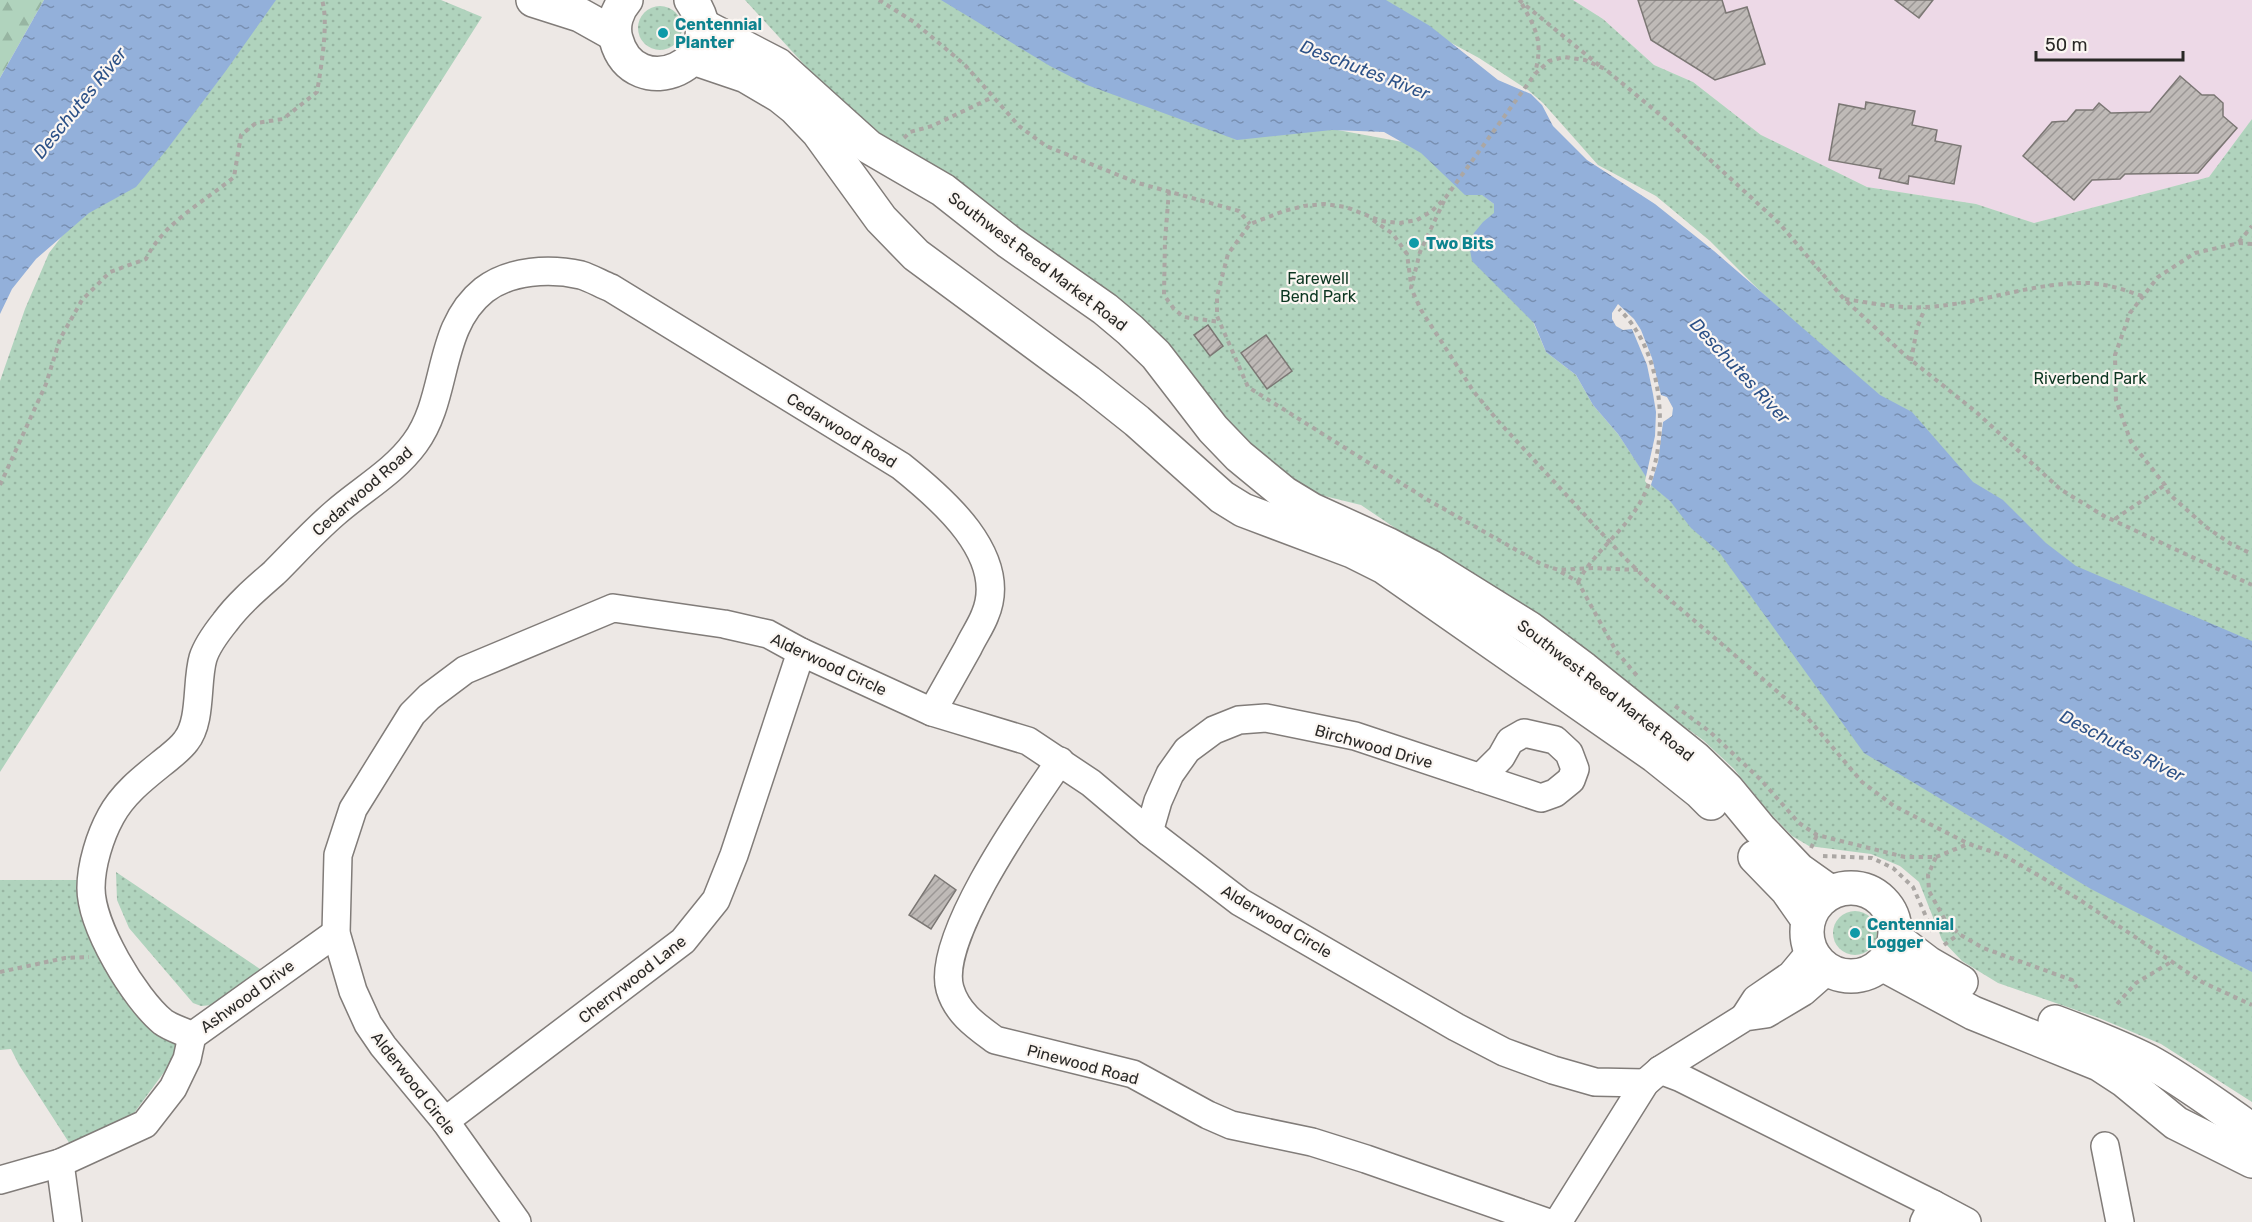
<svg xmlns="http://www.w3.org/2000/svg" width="2252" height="1222" viewBox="0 0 2252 1222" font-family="Rubik,sans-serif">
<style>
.commercial{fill:#edd9e7}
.green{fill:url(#green-dots)}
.forest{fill:url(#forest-firs)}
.water{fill:url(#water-ripples)}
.pier{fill:#ede8e5}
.building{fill:url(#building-hatch);stroke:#7b7774;stroke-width:1.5}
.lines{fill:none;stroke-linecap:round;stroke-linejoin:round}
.minor-casing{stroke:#817c79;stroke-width:30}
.major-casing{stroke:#817c79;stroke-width:36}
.path{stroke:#aba7a4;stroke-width:4;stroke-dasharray:4.5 4.5;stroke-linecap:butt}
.minor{stroke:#fff;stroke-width:27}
.major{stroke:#fff;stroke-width:33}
.culture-dot{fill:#0f9aa8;stroke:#fbf6f2;stroke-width:2}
.labels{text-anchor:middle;stroke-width:4.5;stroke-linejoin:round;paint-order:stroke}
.culture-label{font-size:16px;font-weight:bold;fill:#0d838f;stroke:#fbf6f2;text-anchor:start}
.street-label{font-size:16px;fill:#292826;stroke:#fbf6f2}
.park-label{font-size:16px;fill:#0c3621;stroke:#fbf6f2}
.water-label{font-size:18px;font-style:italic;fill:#2c5187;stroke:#fbf6f2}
</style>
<defs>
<pattern id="green-dots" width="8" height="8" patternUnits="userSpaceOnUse" patternTransform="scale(1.5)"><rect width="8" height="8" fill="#b0d3bd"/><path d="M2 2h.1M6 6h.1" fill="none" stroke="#97b5a2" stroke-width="1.8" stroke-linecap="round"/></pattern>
<pattern id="forest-firs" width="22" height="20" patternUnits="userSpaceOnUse" patternTransform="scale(1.5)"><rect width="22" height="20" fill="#b0d3bd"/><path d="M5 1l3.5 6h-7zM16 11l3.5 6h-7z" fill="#97b5a2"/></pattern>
<pattern id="water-ripples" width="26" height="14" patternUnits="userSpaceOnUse" patternTransform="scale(1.5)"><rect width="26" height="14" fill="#93b0da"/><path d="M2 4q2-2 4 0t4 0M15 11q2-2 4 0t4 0" fill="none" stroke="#788fb1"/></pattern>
<pattern id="building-hatch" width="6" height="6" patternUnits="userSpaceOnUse" patternTransform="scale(1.5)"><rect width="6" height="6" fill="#bfbab7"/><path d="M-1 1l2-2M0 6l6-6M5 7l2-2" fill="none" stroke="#9b9795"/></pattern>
</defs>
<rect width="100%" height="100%" fill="#ede8e5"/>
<path class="commercial" d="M1573 0H2252V119L2209 177 2034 223 1976 204 1867 187 1761 135 1693 82 1654 65 1603 19Z"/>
<g class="green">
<path d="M201 0H441L482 17 0 772V381L25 309 49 253 89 201Z"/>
<path d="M745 0H1012L1267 117 1419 145 1494 204 1534 324 1546 352 1576 375 1593 405 1618 434 1644 473 1670 501 2252 964V1102L2161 1044 2099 1018 1998 983 1962 961 1942 940 1919 882 1900 866 1871 854 1809 846 1792 836 1768 811 1734 769 1703 740 1600 666 1361 505 1308 492 895 152 821 83Z"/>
<path d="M1372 0H1573L1603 19 1654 65 1693 82 1761 135 1867 187 1976 204 2034 223 2209 177 2252 119V658L2049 558 1758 289 1710 241 1656 196 1598 165 1543 103 1528 90 1479 58Z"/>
<circle cx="660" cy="28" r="22"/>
<path d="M116 872 266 973 235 989 212 1005 201 1006 193 1003 129 928 117 900Z"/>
<path d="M0 880H79L176 1045 173 1060 126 1124 77 1155 19 1065 11 1049 0 1050Z"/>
<circle cx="1855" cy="933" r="22"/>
</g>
<path class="forest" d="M0 0H44L0 78Z"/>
<g class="water">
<path d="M44 0H276L225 72 168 148 136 187 89 213 36 259 12 289 0 314V78Z"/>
<path d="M941 0H1386L1430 26 1498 80 1531 94 1542 105 1553 126 1587 160 1655 204 1714 251 1880 395 1912 412 1973 482 2003 500 2046 543 2076 566 2252 641V972L2091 889 1864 753 1719 552 1691 528 1670 501 1652 486 1618 434 1593 405 1576 375 1546 352 1534 323 1472 261 1469 245 1474 233 1483 222 1494 213V204L1482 195H1465L1421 153 1384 132 1332 130 1237 140 1087 85 1050 66Z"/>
</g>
<path class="pier" d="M1618 304 1634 319 1641 330 1652 358 1661 395 1667 397 1673 408 1672 416 1663 422 1658 462 1650 488 1645 481 1655 436 1656 412 1653 394 1647 365 1632 329 1623 330 1616 326 1612 319V313Z"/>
<g class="building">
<path d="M1638 0H1722L1726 13 1747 7 1765 64 1715 80 1651 40Z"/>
<path d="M1895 0H1933L1919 18Z"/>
<path d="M2180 76 2202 95H2214L2223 103V116L2237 128 2198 173 2125 174 2120 179 2092 180 2074 200 2023 156 2052 122 2067 121 2076 110H2093L2099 103 2111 113 2150 112Z"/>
<path d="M1866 102 1915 111 1912 125 1937 130 1935 141 1961 146 1954 184 1909 176 1908 184 1879 178 1881 169 1829 160 1839 104 1865 109Z"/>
<path d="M1208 325 1223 346 1210 356 1194 335Z"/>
<path d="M1266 335 1292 371 1267 389 1241 353Z"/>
<path d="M935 875 956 890 931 929 909 915Z"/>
</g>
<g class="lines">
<defs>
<g id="minor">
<path d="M1060 761C1030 805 935 938 950 989 957 1013 976 1026 995 1040L1133 1074 1208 1115 1231 1125 1312 1142 1366 1159 1546 1222"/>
<path d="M1149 832 1158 801 1170 774 1187 750 1214 730 1239 720 1266 718 1355 736 1541 798 1555 793 1571 780 1575 769 1569 753 1555 740 1524 733 1510 741 1501 757 1480 778"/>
<path d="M1745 1016 1756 999 1791 975 1811 951"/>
<path d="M192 1036C183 1031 171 1028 163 1022 134 998 91 926 91 888 91 865 100 836 111 816 124 792 146 776 167 759 173 754 181 748 186 741 202 721 196 682 203 658 207 645 217 632 225 622 239 603 257 588 274 573 294 553 313 532 335 513 361 490 394 472 415 443 449 397 436 328 484 290 510 270 550 268 581 275 591 278 601 284 611 288L901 466C941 498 1010 556 985 615 981 626 973 637 968 648 956 669 944 691 932 712"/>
<path d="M1660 1070 1681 1078 1933 1204"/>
<path d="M445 1121 683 941 716 900 734 855 801 652"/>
<path d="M2105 1146 2120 1222"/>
<path d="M60 1163 68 1222"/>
<path d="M0 1180 60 1163 145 1124 173 1088 187 1059 192 1036 336 933"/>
<path d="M517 1222 445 1121 383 1046 368 1024 353 991 336 933 338 855 353 809 412 714 429 697 465 670 613 608 724 624 768 634 801 652 932 712 1028 741 1091 783 1149 832 1240 902 1456 1027 1504 1052 1553 1070 1595 1082 1645 1083"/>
<path d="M1558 1222 1645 1083 1660 1070 1745 1017 1766 1014 1803 992 1828 970"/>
<path d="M1924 1222 1933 1204 1967 1222"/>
</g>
<g id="major">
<path d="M533 0 580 15 614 34"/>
<path d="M626 0C617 10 612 25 616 39 634 107 736 64 691 0"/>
<path d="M703 26 778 65 869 147 943 190 1009 242 1105 309 1130 330 1156 355 1213 429 1239 456 1284 493 1312 510 1389 545 1431 567 1529 628 1584 669 1695 758 1727 789 1760 829 1799 870 1830 892"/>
<path d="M693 58 746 76 780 96 795 108 818 132 881 219 916 255 1088 382 1137 421 1222 497 1243 510 1352 551 1384 567 1655 756 1700 792 1711 803"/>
<path d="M1755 857 1787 890 1808 920"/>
<circle cx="1851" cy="932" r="44"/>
<path d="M1895 938 1928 963 1961 982"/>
<path d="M1882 964 1973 1013 2099 1064 2125 1081 2176 1123 2252 1161"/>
<path d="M2055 1022C2087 1034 2118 1046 2148 1061 2185 1081 2218 1107 2252 1130"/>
</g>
</defs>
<use href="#minor" class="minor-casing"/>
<use href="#major" class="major-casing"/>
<g class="path">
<path d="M879 0 914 22 965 65 1019 126 1046 146 1138 183 1239 211 1250 224"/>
<path d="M1519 0 1600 66"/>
<path d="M1522 4C1537 31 1543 42 1535 73"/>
<path d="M904 138 910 132 932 126 993 97"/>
<path d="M1169 191 1165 240 1164 295 1174 309 1184 317 1220 322"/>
<path d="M1444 201 1420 252 1411 288 1421 310 1474 392 1498 421 1621 554 1648 581 1806 716 1862 782 1894 806 1969 844 2005 856 2077 898 2202 982 2252 1005"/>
<path d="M1373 220 1393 234 1407 254 1411 284"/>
<path d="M2239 242 2252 226"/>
<path d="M2252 244 2239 243 2195 253 2158 277 2130 313 2115 355 2116 400 2131 442 2165 485 2169 494 2206 527 2231 544 2252 554"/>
<path d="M1845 299C1871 303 1900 309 1927 307 1979 304 2028 284 2080 283 2102 282 2122 289 2142 296"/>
<path d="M1911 361 1917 328 1925 308"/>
<path d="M0 485 46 384 60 339 82 300 110 272 146 259C163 223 204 202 234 177L241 135 256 123 283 119 317 92C321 68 329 22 322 0"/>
<path d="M2115 519 2165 485"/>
<path d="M1638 570 1593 568 1559 570 1543 565 1428 500 1248 387 1217 316V296L1228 254 1250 224 1284 211 1304 206 1324 204 1346 207 1381 221 1400 223 1417 220 1432 211 1446 197 1535 74 1549 61 1564 57 1585 60 1605 69 1670 123 1779 223 1844 299 1906 356 1975 411 2060 489 2104 516 2252 585"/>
<path d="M1561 572 1578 582 1616 651 1639 678"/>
<path d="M1578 582C1594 552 1621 534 1638 506 1672 451 1667 355 1619 309"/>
<path d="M1675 706 1709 731 1762 781 1799 823 1817 835 1905 857H1936L1928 875 1929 891 1945 920 1959 934 1983 948 2072 980 2077 988"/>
<path d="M1811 848 1817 835"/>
<path d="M1823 856 1872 858 1893 868 1913 887 1934 935"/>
<path d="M1936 857 1968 844"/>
<path d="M1944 945 1959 934"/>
<path d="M0 972 65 958 89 957"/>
<path d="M2117 1004 2136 983 2171 962"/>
</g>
<use href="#minor" class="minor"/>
<use href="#major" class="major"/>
</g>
<g class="culture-dot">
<circle cx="663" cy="33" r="6"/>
<circle cx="1414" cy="243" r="6"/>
<circle cx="1855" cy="933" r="6"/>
</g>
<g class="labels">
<g class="culture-label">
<text x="675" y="30">Centennial<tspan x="675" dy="18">Planter</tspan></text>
<text x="1426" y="249">Two Bits</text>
<text x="1867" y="930">Centennial<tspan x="1867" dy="18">Logger</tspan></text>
</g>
<g class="street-label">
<text transform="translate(1038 261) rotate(37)" y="6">Southwest Reed Market Road</text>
<text transform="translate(842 430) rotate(32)" y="6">Cedarwood Road</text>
<text transform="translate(362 491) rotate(-41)" y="6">Cedarwood Road</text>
<text transform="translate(829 664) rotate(25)" y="6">Alderwood Circle</text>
<text transform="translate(1606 690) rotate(38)" y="6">Southwest Reed Market Road</text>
<text transform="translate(1374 746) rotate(16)" y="6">Birchwood Drive</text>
<text transform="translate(1277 921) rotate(31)" y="6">Alderwood Circle</text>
<text transform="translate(632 979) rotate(-38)" y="6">Cherrywood Lane</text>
<text transform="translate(247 996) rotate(-36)" y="6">Ashwood Drive</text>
<text transform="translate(1083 1064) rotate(15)" y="6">Pinewood Road</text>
<text transform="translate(414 1083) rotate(52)" y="6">Alderwood Circle</text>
</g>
<g class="park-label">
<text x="1318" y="284">Farewell<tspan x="1318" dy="18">Bend Park</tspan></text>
<text x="2090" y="384">Riverbend Park</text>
</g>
<g class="water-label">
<text transform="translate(1365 70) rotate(21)" y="6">Deschutes River</text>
<text transform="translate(80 103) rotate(-51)" y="6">Deschutes River</text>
<text transform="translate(1740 371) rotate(47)" y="6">Deschutes River</text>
<text transform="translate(2122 746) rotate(27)" y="6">Deschutes River</text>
</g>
</g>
<path d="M2036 51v9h147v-9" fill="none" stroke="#292826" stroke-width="3"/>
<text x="2045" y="51" font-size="18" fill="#292826" stroke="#fbf6f2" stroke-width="4.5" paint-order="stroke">50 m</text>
</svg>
